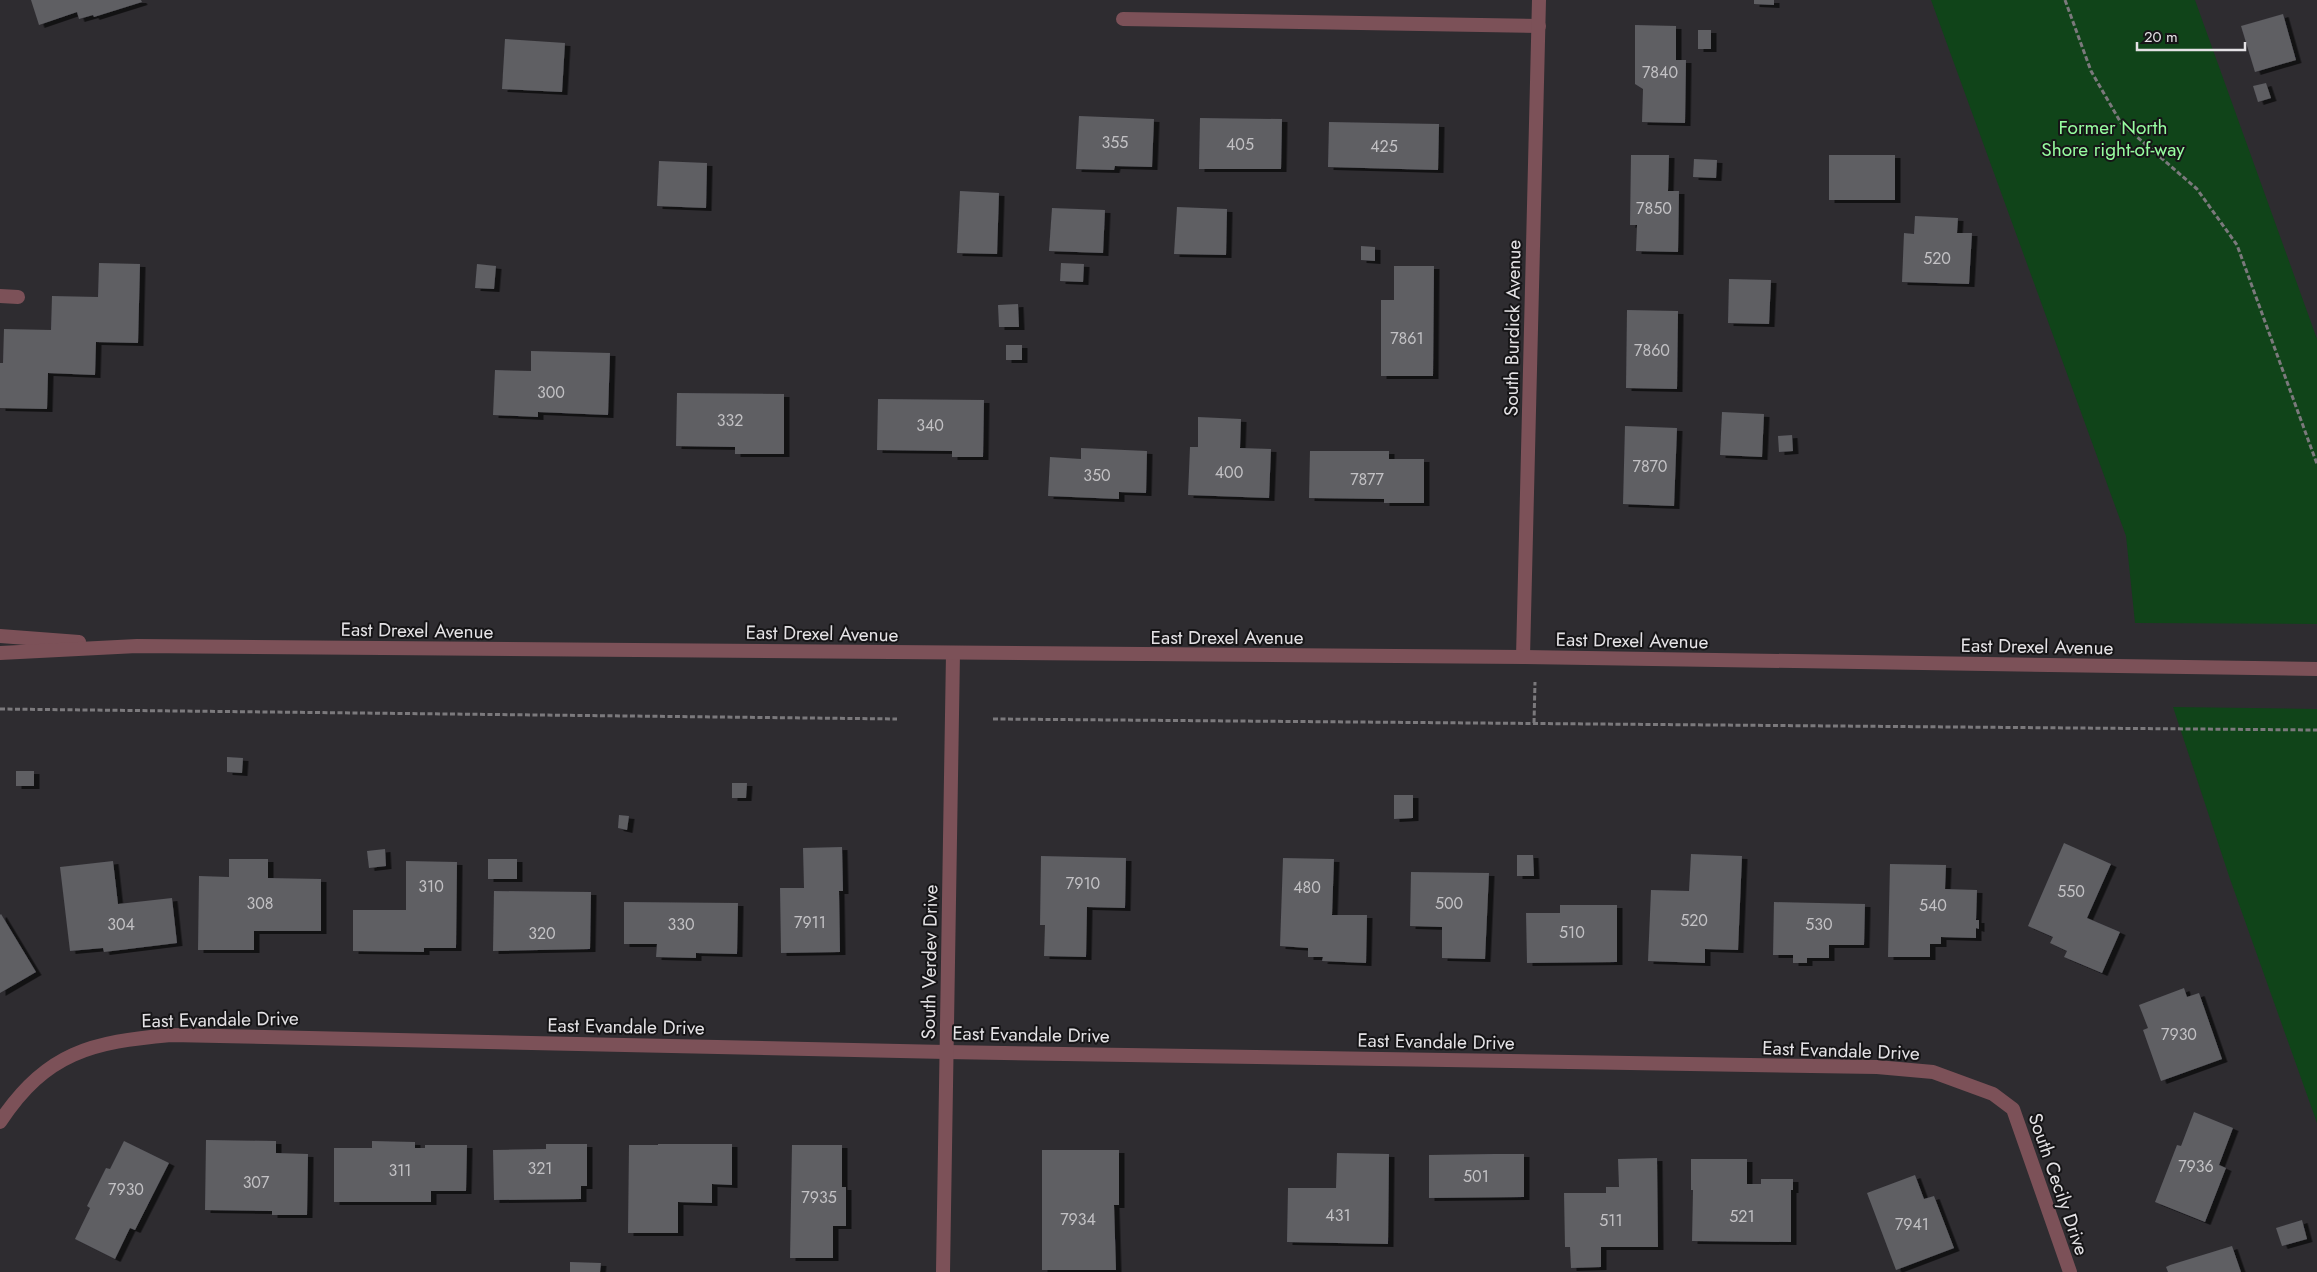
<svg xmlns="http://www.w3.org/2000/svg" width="2317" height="1272" viewBox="0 0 2317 1272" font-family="Jost,sans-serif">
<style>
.green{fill:#104419}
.building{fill:#5e5e63;filter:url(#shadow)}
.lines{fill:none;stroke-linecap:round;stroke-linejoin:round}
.path{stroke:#7b797c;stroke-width:3;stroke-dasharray:5 2.5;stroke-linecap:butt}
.service{stroke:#7c5158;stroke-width:14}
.minor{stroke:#7c5158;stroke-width:14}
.tertiary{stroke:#7c5158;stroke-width:14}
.labels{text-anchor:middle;stroke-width:4;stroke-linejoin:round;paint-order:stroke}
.number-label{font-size:16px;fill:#c2c1c4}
.park-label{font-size:19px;fill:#97fda0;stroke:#161517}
.street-label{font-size:19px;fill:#e4e2e5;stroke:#161517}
</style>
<defs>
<filter id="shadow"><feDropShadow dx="5.5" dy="3" stdDeviation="0" flood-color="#0009"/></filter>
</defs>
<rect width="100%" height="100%" fill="#2e2c30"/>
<g class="green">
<path d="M1931 0H2195L2317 339V624L2135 623 2126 536Z"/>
<path d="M2173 707 2317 709V1123L2230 879Z"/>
</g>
<g class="building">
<path d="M31 0H141L142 2 94 17 93 15 79 19 77 12 39 25Z"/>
<path d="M1754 0H1774V5L1754 4Z"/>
<path d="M2283 14 2296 60 2255 72 2241 26Z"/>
<path d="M1635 25 1676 26V60H1686L1685 123 1642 122 1643 89 1635 84Z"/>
<rect x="1698" y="30" width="13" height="19"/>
<path d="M505 39 565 43 562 92 502 89Z"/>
<path d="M2266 83 2271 98 2258 102 2253 86Z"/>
<path d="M1079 116 1154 119 1152 167 1115 166 1114 170 1076 169Z"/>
<path d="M1200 118 1282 119 1281 169H1199Z"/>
<path d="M1329 122 1439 124 1438 170 1328 167Z"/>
<path d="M1631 155H1669L1668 191H1679L1678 252 1636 251 1637 225H1630Z"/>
<rect x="1829" y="155" width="66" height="45"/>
<path d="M1694 159 1717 160 1716 178 1693 177Z"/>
<path d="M659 161 707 163 706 208 657 206Z"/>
<path d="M960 191 999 193 997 254 957 253Z"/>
<path d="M1177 207 1227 209 1226 255 1174 254Z"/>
<path d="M1052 208 1105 210 1103 253 1049 251Z"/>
<path d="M1915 216 1958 218 1957 233H1972L1969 284 1902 282 1904 233 1914 234Z"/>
<path d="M1361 246 1375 247V261L1361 260Z"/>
<path d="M99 263 140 264 138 343 96 342 95 375 48 373 47 409 0 408V363H3L4 329 51 330 52 296 98 297Z"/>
<path d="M1061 263 1084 264 1083 282 1060 281Z"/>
<path d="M477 264 496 266 494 289 475 288Z"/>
<path d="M1394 266H1434L1433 376H1381V300H1394Z"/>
<path d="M1729 279 1771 280 1769 324 1728 323Z"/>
<path d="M1018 304 1019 327H999L998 305Z"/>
<path d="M1627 310 1678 311 1677 389 1626 388Z"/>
<rect x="1006" y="345" width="16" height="15"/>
<path d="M531 351 610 353 608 415 538 412V417L493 415 495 370 531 371Z"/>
<path d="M677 393 784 394V454H735V447L676 446Z"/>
<path d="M878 399 984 400 983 457H952V451L877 450Z"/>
<path d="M1722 412 1764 414 1762 457 1720 455Z"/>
<path d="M1198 417 1241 419 1240 448 1271 449 1269 498 1188 495 1190 447H1198Z"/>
<path d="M1625 426 1677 428 1674 506 1623 504Z"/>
<path d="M1792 435 1793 451 1779 452 1778 436Z"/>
<path d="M1081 448 1147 451 1146 493 1119 492V499L1048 496 1050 457 1081 459Z"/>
<path d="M1310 451H1389V459H1424V503H1384V499L1309 498Z"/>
<path d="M227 757 243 758 242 773 227 772Z"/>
<rect x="16" y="771" width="18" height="15"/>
<path d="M732 783H747L746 798H732Z"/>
<path d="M1394 795H1413V818L1394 819Z"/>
<path d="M619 815 629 816 627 830 618 828Z"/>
<path d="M2064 843 2111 864 2087 918 2120 932 2102 973 2064 957 2067 951 2050 943 2053 937 2028 926Z"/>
<path d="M842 847 843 891H839L840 952 781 953 780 888H804L803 848Z"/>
<path d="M385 849 386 866 369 868 367 851Z"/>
<path d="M1691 854 1742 856 1738 950 1705 949V963L1648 961 1651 890 1689 891Z"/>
<path d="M1517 855H1533L1534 876H1517Z"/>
<path d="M1041 856 1126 858 1125 908 1087 907 1086 957 1044 956 1045 925H1040Z"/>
<path d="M1283 858 1334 859 1332 915H1367L1366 963 1322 961 1323 957H1308V948L1280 946Z"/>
<path d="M229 859H268V878L321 879V931H254V950H198L199 876 229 877Z"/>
<rect x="488" y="859" width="29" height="20"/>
<path d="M113 861 118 904 172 898 177 943 104 952 103 948 70 951 60 867Z"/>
<path d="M406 861 457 862 456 948H424V952L353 951V910H406Z"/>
<path d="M1890 864 1946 865 1945 889 1977 890 1976 920H1979V929L1976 928V938L1941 937V944H1930V957H1888Z"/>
<path d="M1411 872 1489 873 1485 959 1442 958V927L1410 926Z"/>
<path d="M494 891 591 892 590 949 493 951Z"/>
<path d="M624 902 738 903 737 954 696 953V958L656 957 657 944H624Z"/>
<path d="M1774 902 1865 904 1864 945H1829V958H1807V963H1793V955H1773Z"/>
<path d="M1560 905H1617V962L1527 963 1526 913H1560Z"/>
<path d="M1 914 36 972 0 993V915Z"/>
<path d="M2184 988 2187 997 2199 993 2222 1059 2161 1081 2143 1030 2148 1028 2139 1005Z"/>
<path d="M2194 1112 2233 1128 2219 1165 2226 1168 2205 1222 2155 1202 2177 1145 2181 1146Z"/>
<path d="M206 1140 276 1141V1153L308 1154 307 1215H272V1211L205 1210Z"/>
<path d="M124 1141 169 1163 135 1230 130 1228 115 1259 75 1239 90 1208 87 1206 106 1168 110 1169Z"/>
<path d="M372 1141 415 1142V1148H425V1145H467L466 1191H431V1202H334V1148H372Z"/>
<path d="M546 1144H587V1186H581V1199L494 1200 493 1150 546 1149Z"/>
<path d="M658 1144H732V1185L712 1184V1203L678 1202V1233H628L629 1145H658Z"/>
<path d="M792 1145H842V1187H846V1226H833V1258H790Z"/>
<path d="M1042 1150H1119V1205H1114L1116 1270H1042Z"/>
<path d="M1337 1153 1389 1154 1388 1244 1287 1242 1288 1188H1336Z"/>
<path d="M1493 1154H1524V1197L1429 1198V1155Z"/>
<path d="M1657 1158 1658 1247H1601V1267L1571 1268 1570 1247H1565L1564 1193H1606V1187H1619L1618 1159Z"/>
<path d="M1691 1159H1747V1184H1761V1179H1793V1190H1791V1242L1692 1241 1693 1190H1691Z"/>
<path d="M1915 1175 1924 1199 1934 1196 1954 1248 1896 1270 1867 1193Z"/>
<path d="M2302 1220 2307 1239 2282 1246 2276 1228Z"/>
<path d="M2232 1246 2241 1272H2168L2166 1267 2170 1265Z"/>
<path d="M570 1262 601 1263 600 1272H570Z"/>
</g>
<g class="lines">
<g class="path">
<path d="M2065 0 2091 71 2121 123 2197 189 2237 245 2317 464"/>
<path d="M0 709 897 719"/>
<path d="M993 719 2317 730"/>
<path d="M1534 723 1535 682"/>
</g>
<path class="service" d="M0 296 18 297"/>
<g class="minor">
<path d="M1123 19 1539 26"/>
<path d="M1523 657 1539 0"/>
<path d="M0 1122C46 1052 92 1042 171 1035L946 1052 1877 1067 1933 1072 1993 1094 2013 1109 2070 1272"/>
<path d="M943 1272 953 653"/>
</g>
<g class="tertiary">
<path d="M0 636 79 642"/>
<path d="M0 653 137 646 1523 657 2317 669"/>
</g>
</g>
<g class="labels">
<g class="number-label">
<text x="1660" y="78">7840</text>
<text x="1115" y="148">355</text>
<text x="1240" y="150">405</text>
<text x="1384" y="152">425</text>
<text x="1654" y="214">7850</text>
<text x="1937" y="264">520</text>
<text x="1407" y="344">7861</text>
<text x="1652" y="356">7860</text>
<text x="551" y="398">300</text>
<text x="730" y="426">332</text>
<text x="930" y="431">340</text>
<text x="1650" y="472">7870</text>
<text x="1229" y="478">400</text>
<text x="1097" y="481">350</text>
<text x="1367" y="485">7877</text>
<text x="1083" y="889">7910</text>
<text x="431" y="892">310</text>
<text x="1307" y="893">480</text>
<text x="2071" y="897">550</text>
<text x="260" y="909">308</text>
<text x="1449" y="909">500</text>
<text x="1933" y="911">540</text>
<text x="1694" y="926">520</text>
<text x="810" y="928">7911</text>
<text x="121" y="930">304</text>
<text x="681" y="930">330</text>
<text x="1819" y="930">530</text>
<text x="1572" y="938">510</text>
<text x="542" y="939">320</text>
<text x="2179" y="1040">7930</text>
<text x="2196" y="1172">7936</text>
<text x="540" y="1174">321</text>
<text x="400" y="1176">311</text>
<text x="1476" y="1182">501</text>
<text x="256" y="1188">307</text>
<text x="126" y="1195">7930</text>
<text x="819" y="1203">7935</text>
<text x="1338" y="1221">431</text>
<text x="1742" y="1222">521</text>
<text x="1078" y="1225">7934</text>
<text x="1611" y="1226">511</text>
<text x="1912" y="1230">7941</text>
</g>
<g class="park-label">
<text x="2113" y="134">Former North<tspan x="2113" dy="22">Shore right-of-way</tspan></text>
</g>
<g class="street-label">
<text transform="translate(1512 328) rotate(-89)" y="7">South Burdick Avenue</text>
<text transform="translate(417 630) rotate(1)" y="7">East Drexel Avenue</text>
<text transform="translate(822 633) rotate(1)" y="7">East Drexel Avenue</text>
<text x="1227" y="644">East Drexel Avenue</text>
<text transform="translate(1632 640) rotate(1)" y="7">East Drexel Avenue</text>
<text transform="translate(2037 646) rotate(1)" y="7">East Drexel Avenue</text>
<text transform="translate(929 962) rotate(-89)" y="7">South Verdev Drive</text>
<text transform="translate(220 1019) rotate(-1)" y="7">East Evandale Drive</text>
<text transform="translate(626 1026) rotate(1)" y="7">East Evandale Drive</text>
<text transform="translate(1031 1034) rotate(1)" y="7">East Evandale Drive</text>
<text transform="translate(1436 1041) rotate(1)" y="7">East Evandale Drive</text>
<text transform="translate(1841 1050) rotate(2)" y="7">East Evandale Drive</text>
<text transform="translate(2059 1184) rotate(71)" y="7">South Cecily Drive</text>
</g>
</g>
<path d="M2137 42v8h108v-8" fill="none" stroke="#e4e2e5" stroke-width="2.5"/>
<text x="2144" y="42" font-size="15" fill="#e4e2e5" stroke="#161517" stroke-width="4" paint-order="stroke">20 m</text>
</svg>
